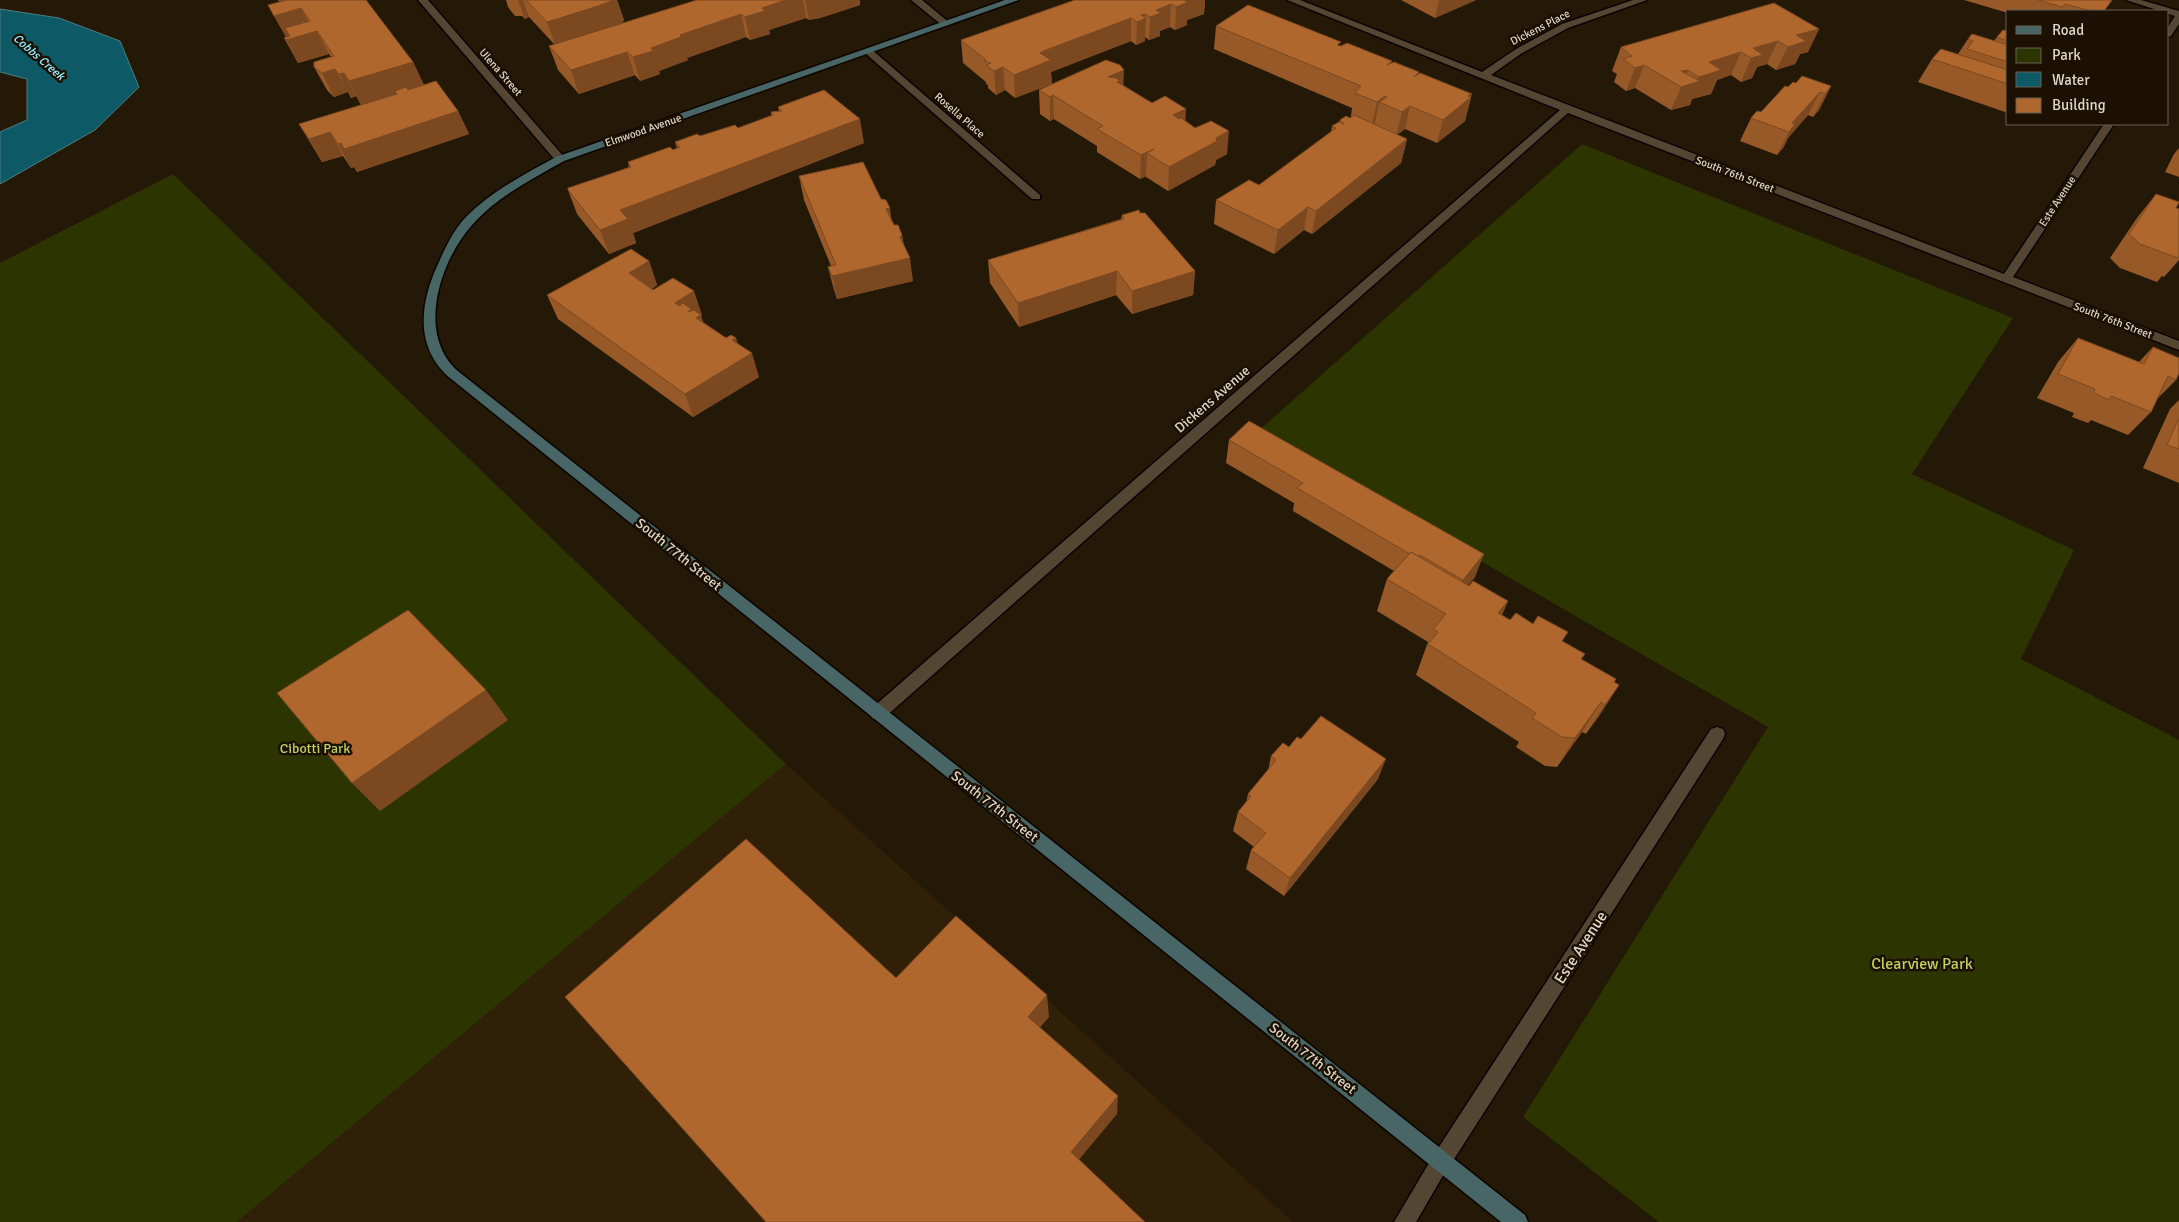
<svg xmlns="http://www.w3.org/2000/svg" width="2179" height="1222" viewBox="0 0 2179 1222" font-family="Signika,sans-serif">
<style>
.built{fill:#302008}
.green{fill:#2c3400}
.water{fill:#0d5965;stroke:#4c7f84}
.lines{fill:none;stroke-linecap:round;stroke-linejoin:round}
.lane-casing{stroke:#0d0400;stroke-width:3}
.street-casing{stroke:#0d0400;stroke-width:3}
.secondary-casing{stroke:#0d0400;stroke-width:3}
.lane{fill:#534633;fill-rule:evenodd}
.street{fill:#534633;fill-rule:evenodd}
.secondary{fill:#486665;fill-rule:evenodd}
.wall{fill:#975928}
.shaded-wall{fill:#7b4820}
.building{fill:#b0672e;stroke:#7b4820}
.labels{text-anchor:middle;stroke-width:5;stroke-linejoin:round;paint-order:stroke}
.far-street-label{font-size:11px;fill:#dfd7cc;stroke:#1b1001}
.far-water-label{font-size:12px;font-style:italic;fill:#94edff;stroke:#1b1001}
.street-label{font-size:14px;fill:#dfd7cc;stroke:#1b1001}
.park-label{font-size:14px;fill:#bdd259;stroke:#1b1001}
.near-street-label{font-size:16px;fill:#dfd7cc;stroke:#1b1001}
.near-park-label{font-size:16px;fill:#bdd259;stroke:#1b1001}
</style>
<rect width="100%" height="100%" fill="#241907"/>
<path class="built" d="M786 764 1293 1222H237Z"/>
<g class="green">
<path d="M1582 144 2013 318 1912 474 2074 550 2021 659 2179 740V1222H1659L1523 1117 1768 727 1257 432Z"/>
<path d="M173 174 786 764 237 1222H0V263Z"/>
</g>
<path class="water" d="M0 9 59 18 120 41 139 87 95 130 0 184V132L27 120V79L0 72Z"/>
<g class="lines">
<defs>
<path id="lane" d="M1442 1150 1449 1153 1452 1160 1416 1222H1394L1435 1153Z"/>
<g id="street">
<path d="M418 0H428L564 157V161H556Z"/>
<path d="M911 0H922L951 24 943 26Z"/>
<path d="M1287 0H1300L1482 72 1516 49 1562 24 1633 0H1647L1568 28 1522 53 1491 75 2004 274 2104 124H2114L2013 277 2179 341V350L1568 113 884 718 878 720 872 718 870 713 872 708 1560 110Z"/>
<path d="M2126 0H2141L2179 11V24L2171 36 2168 37V27L2175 16 2168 14V11H2160Z"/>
<path d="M865 49H871L1040 195V199H1032L865 53Z"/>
<path d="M1717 727 1723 729 1725 734 1723 739 1449 1167 1442 1170 1435 1167 1432 1160 1435 1153 1711 729Z"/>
</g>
<path id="secondary" d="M1005 0H1019L564 161C532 179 497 197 473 224 440 260 415 335 459 372L1525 1215 1528 1222H1501L450 378C414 347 420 303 438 264 445 248 453 231 465 218 490 192 525 174 556 157Z"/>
</defs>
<use href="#lane" class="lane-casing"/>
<use href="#street" class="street-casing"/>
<use href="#secondary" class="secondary-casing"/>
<use href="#lane" class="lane"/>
<use href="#street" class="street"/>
<use href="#secondary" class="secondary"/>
</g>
<g class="wall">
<path d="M278 0H366L413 62 424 85 458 111 469 134 357 172 354 167 351 168 343 156 322 162 299 124 361 105 356 96 351 98 348 92 334 97 327 90 314 67 331 57 329 54 298 63 284 38 286 37 268 5 279 2Z"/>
<path d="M506 0H617L624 20 622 23 611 27 697 0H860V5L820 18 809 20 806 18 769 30 770 34 750 40 746 37 687 58 688 60 659 71 660 74 640 81 635 75 579 94 558 70 549 46 555 45 529 17 525 19 522 16H515L508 7Z"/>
<path d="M1075 0H1205L1204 14 1187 20V25L1175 30 1170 27 1160 31V36L1149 40 1145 37V41L1136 45 1131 41 1051 72 1052 84 1015 98 1005 90 996 95 988 88V85L986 84V82L963 63 961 40Z"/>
<path d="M1401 0H1476L1435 18Z"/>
<path d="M1964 0H2112L2104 11H2008V13Z"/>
<path d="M1216 26 1340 46 1392 61 1391 63 1418 74 1471 97 1465 121 1437 143 1405 129 1397 135 1407 139 1401 163 1312 234 1304 230 1274 254 1214 224 1216 200 1259 185 1331 132 1332 126 1339 122 1340 120 1350 118 1352 116H1351L1352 108 1214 49Z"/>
<path d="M1819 29 1808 52 1800 54 1795 64 1776 70 1767 64 1757 67 1752 78 1741 82 1731 75 1717 80 1711 94 1692 99 1690 105 1671 110 1635 88 1626 91 1614 82 1617 74 1612 71 1621 47Z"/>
<path d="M2008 31V113L1918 82 1932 59 1958 54 1968 39 1994 41 1997 37Z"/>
<path d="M1796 83 1831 86 1819 110 1813 117 1808 115 1788 138 1783 148 1777 155 1740 141 1751 118 1761 112 1788 87Z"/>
<path d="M1123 85 1152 103 1186 121 1227 154 1216 160 1215 165 1168 191 1146 177V176L1140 179 1097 152V146L1054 119 1050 121 1040 114 1039 90Z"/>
<path d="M778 107 864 143 633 233 636 243 609 254 577 214 568 190 629 167 628 162 677 148 675 142 700 136 738 128 771 116V112L779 111Z"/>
<path d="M2179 148V177L2165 172 2174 154Z"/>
<path d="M799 176 892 221 894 225 902 235 904 246 913 281 837 299 834 290 828 267 831 266 804 200Z"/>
<path d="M2156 194 2176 208 2179 209V260L2164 277 2162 276 2157 282 2120 268 2110 258 2137 218Z"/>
<path d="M1140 213 1195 271 1193 295 1132 314 1116 295 1019 327 990 283 988 260 1121 219 1122 215Z"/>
<path d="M649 261 657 285 652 289 702 315 701 316 703 322 726 338H736L737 343 759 377 693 417 558 319 547 295Z"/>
<path d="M2078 338 2139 362 2153 347 2176 380 2157 399 2151 412 2128 435 2091 420 2088 423 2072 417 2074 413 2037 398 2058 362Z"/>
<path d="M2179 400V483L2143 468 2170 409Z"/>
<path d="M1229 440 1475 577 1468 585 1508 601 1502 615 1510 620 1563 642 1582 660 1619 685 1586 734 1582 732 1557 767 1545 766 1516 747 1519 742 1416 675 1428 642 1377 611 1387 579 1394 571 1293 511 1294 503 1226 463Z"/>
<path d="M1289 747 1378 779 1284 896 1246 869 1251 850 1254 847 1233 831 1238 812 1246 803 1248 794 1268 771 1271 756Z"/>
</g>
<g class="shaded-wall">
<path d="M278 0H294L301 8 313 31 285 28 290 38 287 39 274 16 285 13Z"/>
<path d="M518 0H523L529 17 525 19Z"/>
<path d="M614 0H617L624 20 622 23 605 29 555 45 547 22Z"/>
<path d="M786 0H803L806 18 769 30 770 34 750 40 745 17 762 8Z"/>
<path d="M805 0H860V5L820 18 809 20Z"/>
<path d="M1183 0H1205L1204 14 1187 20V25L1175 30 1176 7Z"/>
<path d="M1439 0H1476L1435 18Z"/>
<path d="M1171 4 1170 27 1160 31V36L1149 40 1150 17 1156 10Z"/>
<path d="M741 14 746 37 687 58 688 60 659 71 660 74 640 81 633 57 651 48 680 35Z"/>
<path d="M1145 14 1144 19 1146 18 1145 41 1136 45 1137 22 1141 15Z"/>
<path d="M1131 18V41L1051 72 1052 84 1015 98 1014 75 1040 53Z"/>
<path d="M1819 29 1808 52 1800 54 1795 64 1776 70 1788 47 1796 35Z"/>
<path d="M317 31 329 54 298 63 286 40Z"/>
<path d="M1778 41 1767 64 1757 67 1752 78 1741 82 1751 58 1753 48Z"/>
<path d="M627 52 635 75 579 94 571 70Z"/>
<path d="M1741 52 1731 75 1717 80 1711 94 1692 99 1690 105 1671 110 1681 87 1697 82 1699 77 1709 62Z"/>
<path d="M413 62 424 86 361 105 349 81Z"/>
<path d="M1644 65 1635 88 1626 91 1635 68Z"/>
<path d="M1003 67 1005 90 996 95 994 71Z"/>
<path d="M335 69 348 92 334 97 322 73Z"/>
<path d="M1124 70 1123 93 1108 77Z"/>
<path d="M1688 70 1680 87 1681 71Z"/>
<path d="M344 73 356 96 351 98 339 74Z"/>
<path d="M1831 86 1819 110 1813 117 1825 94Z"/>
<path d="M1820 92 1808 115 1788 138 1783 148 1777 155 1789 132 1792 123Z"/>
<path d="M1472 94 1465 121 1437 143 1443 120Z"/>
<path d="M1053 95 1054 119 1050 121V97Z"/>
<path d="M1385 96 1383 104 1379 102 1375 123 1372 125 1377 102Z"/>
<path d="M1410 106 1405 129 1396 136 1402 112Z"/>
<path d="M1186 109 1185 133 1173 115Z"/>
<path d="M458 111 469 134 357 172 344 149Z"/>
<path d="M860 119 864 143 633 233 636 243 609 254 600 230 620 210Z"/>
<path d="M1229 131 1227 154 1216 160 1215 165 1168 191 1169 167 1216 138Z"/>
<path d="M330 132 343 156 322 162 309 139Z"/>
<path d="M1407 139 1401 163 1312 234 1316 211Z"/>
<path d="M341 143 354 167 351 168 338 144Z"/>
<path d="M1154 149 1147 153 1146 176 1140 179 1141 155Z"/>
<path d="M1308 207 1304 230 1274 254 1278 230Z"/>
<path d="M890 208 893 231 886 209Z"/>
<path d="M902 235 906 258H910L913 281 837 299 832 276 900 237Z"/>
<path d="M649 261 657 285 638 297 629 273Z"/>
<path d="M1117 271 1116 295 1019 327 1018 303Z"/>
<path d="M1195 271 1193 295 1132 314V291Z"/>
<path d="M694 291 702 315 701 316 709 339 675 303Z"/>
<path d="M736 338 742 359 752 353 759 377 693 417 685 394 732 340Z"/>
<path d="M1484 554 1475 577 1454 602 1463 580Z"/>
<path d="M1508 601 1494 632 1498 613Z"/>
<path d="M1619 685 1600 715 1586 734 1605 705Z"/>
<path d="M486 690 508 720 380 811 352 783Z"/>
<path d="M1601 702 1582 732 1557 767 1575 738Z"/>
<path d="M1386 759 1378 779 1284 896 1290 878Z"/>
<path d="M1047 995 1049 1017 1031 1038 1028 1017Z"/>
<path d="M1118 1096 1117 1114 1072 1168 1071 1152Z"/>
</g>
<g class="building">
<path d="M287 0H366L413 62 349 81 344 73 339 74 335 69 322 73 314 67V62L334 56 317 31 286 40 284 38 290 36 285 28 310 21 301 8 274 16 268 5Z"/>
<path d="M526 0H614L598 6 547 22Z"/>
<path d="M697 0H786L762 8 765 11 745 17 741 14 680 35 681 37 651 48 653 51 633 57 627 52 571 70 549 46Z"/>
<path d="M1075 0H1184L1188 2 1176 7 1171 4 1156 10 1161 13 1150 17 1145 14 1141 15 1146 18 1137 22 1131 18 1043 51 1040 53 1051 60 1014 75 1003 67 994 71 986 65 991 63 984 61 986 60 961 40Z"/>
<path d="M2038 0H2112L2104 11H2091L2065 4 2062 7Z"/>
<path d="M1774 3 1819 29 1796 35 1806 41 1788 47 1778 41 1753 48 1763 55 1751 58 1741 52 1709 62 1721 70 1699 77 1688 70 1681 71 1700 81 1681 87 1644 65 1635 68 1623 59 1632 56 1621 47Z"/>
<path d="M1248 5 1341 42 1337 45 1341 46 1347 43 1392 61 1387 65 1394 62 1419 72 1414 77 1420 73 1472 94 1468 96 1471 97 1443 120 1410 106 1402 112 1379 102 1387 97 1385 96 1377 102 1355 93 1361 86 1216 26Z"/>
<path d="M2003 30 2008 31V45L2006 44 2007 41 1997 37Z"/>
<path d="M1972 34 2008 45V62L1967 49 1973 41 1968 39Z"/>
<path d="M1941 49 2008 70V84L1932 59Z"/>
<path d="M1106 60 1120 65 1124 70 1108 77 1116 78 1120 81 1117 82 1152 103 1165 96 1186 109 1173 115 1179 119 1181 118 1195 128 1211 121 1229 131 1216 138 1217 141 1169 167 1147 153 1154 149 1141 155 1097 129 1103 126 1053 95 1050 97 1039 90Z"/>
<path d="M1802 76 1831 86 1825 94 1820 92 1792 123 1795 124 1789 132 1751 118 1757 111 1761 112 1785 86 1788 87 1793 82 1796 83Z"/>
<path d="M436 81 458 111 344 149 341 143 338 144 330 132 309 139 299 124 397 94 395 91 406 87 408 90Z"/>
<path d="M824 90 860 119 620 210 628 219 600 230 568 190V188L631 167 628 162 670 147 673 150 680 147 675 142 697 134 700 136 735 125 738 128 773 115 771 112 782 111 778 107Z"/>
<path d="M1354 115 1407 139 1316 211 1308 207 1278 230 1216 200 1249 180 1259 185 1336 128 1332 126 1339 122 1344 124 1340 120 1346 116 1350 118Z"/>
<path d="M863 162 881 199 886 200 890 208 886 209 894 225H898L902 235 900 237 910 258 832 276 828 267 836 265 799 176Z"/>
<path d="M2156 194 2179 202 2176 208 2179 209V255L2178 258 2140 244 2129 234Z"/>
<path d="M1139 210 1140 213H1145L1195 271 1132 291 1117 271 1018 303 988 260 1124 219 1122 215Z"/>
<path d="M631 249 649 261 629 273 653 290 673 278 694 291 675 303 679 306 683 303 691 309 688 312 694 310 701 315 696 318 726 338 731 335 736 338 732 340 752 353 685 394 547 295Z"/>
<path d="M2078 338 2144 364 2153 347 2179 358V373L2176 380 2168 376 2151 412 2111 396 2109 400 2094 393 2095 389 2058 374Z"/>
<path d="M2179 418V449L2167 445Z"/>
<path d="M1249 421 1484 554 1463 580 1420 555 1418 556 1411 552 1410 554 1297 488 1303 483 1229 440Z"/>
<path d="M1411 552 1469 586 1473 581 1508 601 1498 613 1510 620 1516 613 1533 624 1538 616 1568 632 1562 641 1585 654 1581 659 1616 679 1614 682 1619 685 1605 705 1601 702 1575 738 1562 737 1532 718 1536 713 1428 644 1438 632 1433 629 1446 614 1387 579Z"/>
<path d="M408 610 486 690 352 783 277 693Z"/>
<path d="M1321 716 1386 759 1290 878 1251 850 1266 833 1238 812 1251 796 1248 794 1276 760 1271 756 1283 743 1289 747 1297 737 1301 739Z"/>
<path d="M746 839 896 978 956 916 1047 995 1028 1017 1118 1096 1071 1152 1145 1222H766L565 997Z"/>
</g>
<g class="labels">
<g class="far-street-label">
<text transform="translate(1540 27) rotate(-27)" y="4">Dickens Place</text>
<text transform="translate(501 72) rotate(49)" y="4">Ulena Street</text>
<text transform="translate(960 115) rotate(41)" y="4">Rosella Place</text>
<text transform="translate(643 130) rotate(-19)" y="4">Elmwood Avenue</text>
<text transform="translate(1735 174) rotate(21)" y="4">South 76th Street</text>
<text transform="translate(2057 201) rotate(-57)" y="4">Este Avenue</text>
<text transform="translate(2113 320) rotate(21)" y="4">South 76th Street</text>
</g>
<g class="far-water-label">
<text transform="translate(39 57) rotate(41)" y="4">Cobbs Creek</text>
</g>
<g class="street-label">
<text transform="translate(1212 399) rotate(-41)" y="5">Dickens Avenue</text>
<text transform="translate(679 554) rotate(39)" y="5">South 77th Street</text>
<text transform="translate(995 806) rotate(38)" y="5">South 77th Street</text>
<text transform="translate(1313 1058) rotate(38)" y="5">South 77th Street</text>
</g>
<g class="park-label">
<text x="315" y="753">Cibotti Park</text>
</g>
<g class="near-street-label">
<text transform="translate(1580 947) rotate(-57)" y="6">Este Avenue</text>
</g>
<g class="near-park-label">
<text x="1922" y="969">Clearview Park</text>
</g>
</g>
<rect x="2006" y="10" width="162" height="115" fill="#1b1001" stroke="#696052"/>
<rect x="2016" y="26" width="25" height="8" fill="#486665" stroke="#696052"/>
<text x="2052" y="35" font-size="15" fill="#dfd7cc">Road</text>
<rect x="2016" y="48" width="25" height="15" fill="#2c3400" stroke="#696052"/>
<text x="2052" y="60" font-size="15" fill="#dfd7cc">Park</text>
<rect x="2016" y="72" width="25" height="15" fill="#0d5965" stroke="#696052"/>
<text x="2052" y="85" font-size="15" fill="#dfd7cc">Water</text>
<rect x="2016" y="98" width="25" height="15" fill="#b0672e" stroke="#696052"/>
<text x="2052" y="110" font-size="15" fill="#dfd7cc">Building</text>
</svg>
